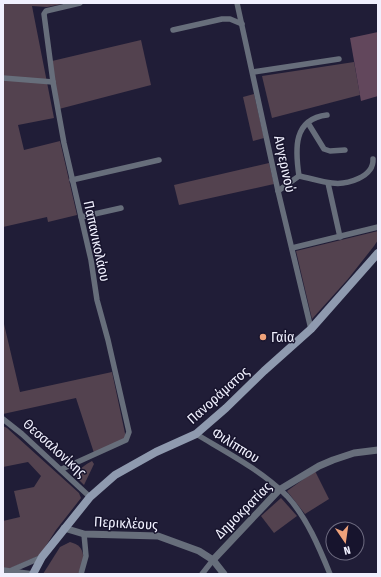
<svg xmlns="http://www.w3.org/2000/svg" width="381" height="577" viewBox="0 0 381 577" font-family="'Fira Sans Condensed',sans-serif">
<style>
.green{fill:#53424f}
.forest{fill:#62475c}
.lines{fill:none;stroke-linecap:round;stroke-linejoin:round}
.minor{stroke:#676e7b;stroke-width:5.5}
.tertiary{stroke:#676e7b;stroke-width:7}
.secondary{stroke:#8f9aaf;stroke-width:8}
.poi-dot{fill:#f0a27a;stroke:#17142d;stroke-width:1.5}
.labels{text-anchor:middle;stroke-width:3;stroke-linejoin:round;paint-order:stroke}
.street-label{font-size:14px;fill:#f0f0fe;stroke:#17142d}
.poi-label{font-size:14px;fill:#f0f0fe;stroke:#17142d;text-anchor:start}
</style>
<rect width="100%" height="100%" fill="#201d37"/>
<g class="green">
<path d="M3 3H67L47 7 32 6 54 118 18 125 24 150 60 141 77 215 48 222 47 217 3 227Z"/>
<path d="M141 40 151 85 59 109 52 61Z"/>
<path d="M354 62 360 95 272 118 262 76Z"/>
<path d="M254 94 264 138 253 141 243 97Z"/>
<path d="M269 163 274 184 179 205 174 185Z"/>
<path d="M378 231V240L374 246 348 279 312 319 296 251Z"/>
<path d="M4 324 20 392 112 372 126 438 94 453 76 398 3 414Z"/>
<path d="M3 426 7 428 79 493 81 498 56 530 40 555 11 568 3 569V521L20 517 14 491 34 487 41 476 28 462 3 467Z"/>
<path d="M92 461 94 464 84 485 76 477C78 469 85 465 92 461Z"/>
<path d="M315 471 329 499 305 514 287 491Z"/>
<path d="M281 498 297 516 274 533 261 516Z"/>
<path d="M70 542C87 546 85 561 78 574H43L60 547Z"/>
</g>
<path class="forest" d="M378 32V96L361 101 350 38Z"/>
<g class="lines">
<g class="minor">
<path d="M237 3 278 191 311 329"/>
<path d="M173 30 222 19H230L242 24"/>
<path d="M253 72 339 59"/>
<path d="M3 78 53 82"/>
<path d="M308 123 324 149 330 151 345 150"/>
<path d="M299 176C310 178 321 182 332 183 347 185 374 177 373 159"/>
<path d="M72 180 159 160"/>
<path d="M328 183 340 237"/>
<path d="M278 191 299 176C295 149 293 119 327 115"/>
<path d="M81 217 121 208"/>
<path d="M292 248 378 227"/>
<path d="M3 419 22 434 90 497"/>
<path d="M196 434C226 452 261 470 287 496 307 518 319 547 330 574"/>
<path d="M62 469 126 440 129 432 108 340 97 300 91 260 64 143 53 82 44 14 46 11 80 3"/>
<path d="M3 570 33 574"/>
<path d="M12 570 42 557"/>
<path d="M81 574 86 556 84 534"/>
<path d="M202 574 213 560"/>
</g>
<g class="tertiary">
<path d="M64 528 84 534 158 536 199 551 213 560 224 574"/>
<path d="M213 560 279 490 319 466 333 460 354 453 378 450"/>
</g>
<path class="secondary" d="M33 574 42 557 90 497 115 475 156 452 196 434 226 408 264 371 311 329 378 253"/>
</g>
<circle class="poi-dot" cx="263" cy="337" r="4"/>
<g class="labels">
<g class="street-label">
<text transform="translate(285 164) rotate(78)" y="5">Αυγερινού</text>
<text transform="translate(97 241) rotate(78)" y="5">Παπανικολάου</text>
<text transform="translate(218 395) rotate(-42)" y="5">Πανοράματος</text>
<text transform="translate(236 445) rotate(32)" y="5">Φιλίππου</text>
<text transform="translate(55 448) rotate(42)" y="5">Θεσσαλονίκης</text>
<text transform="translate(243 510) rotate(-45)" y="5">Δημοκρατίας</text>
<text transform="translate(126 523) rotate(3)" y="5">Περικλέους</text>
</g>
<g class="poi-label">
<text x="271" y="342">Γαία</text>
</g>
</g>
<rect width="381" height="577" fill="none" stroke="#f0f0fe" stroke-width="8"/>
<g transform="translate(345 541) rotate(167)"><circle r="19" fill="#17142d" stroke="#6e6c81"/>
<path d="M0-3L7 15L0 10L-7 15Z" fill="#f0a27a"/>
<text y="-6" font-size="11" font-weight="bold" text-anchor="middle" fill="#f0f0fe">N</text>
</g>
</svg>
